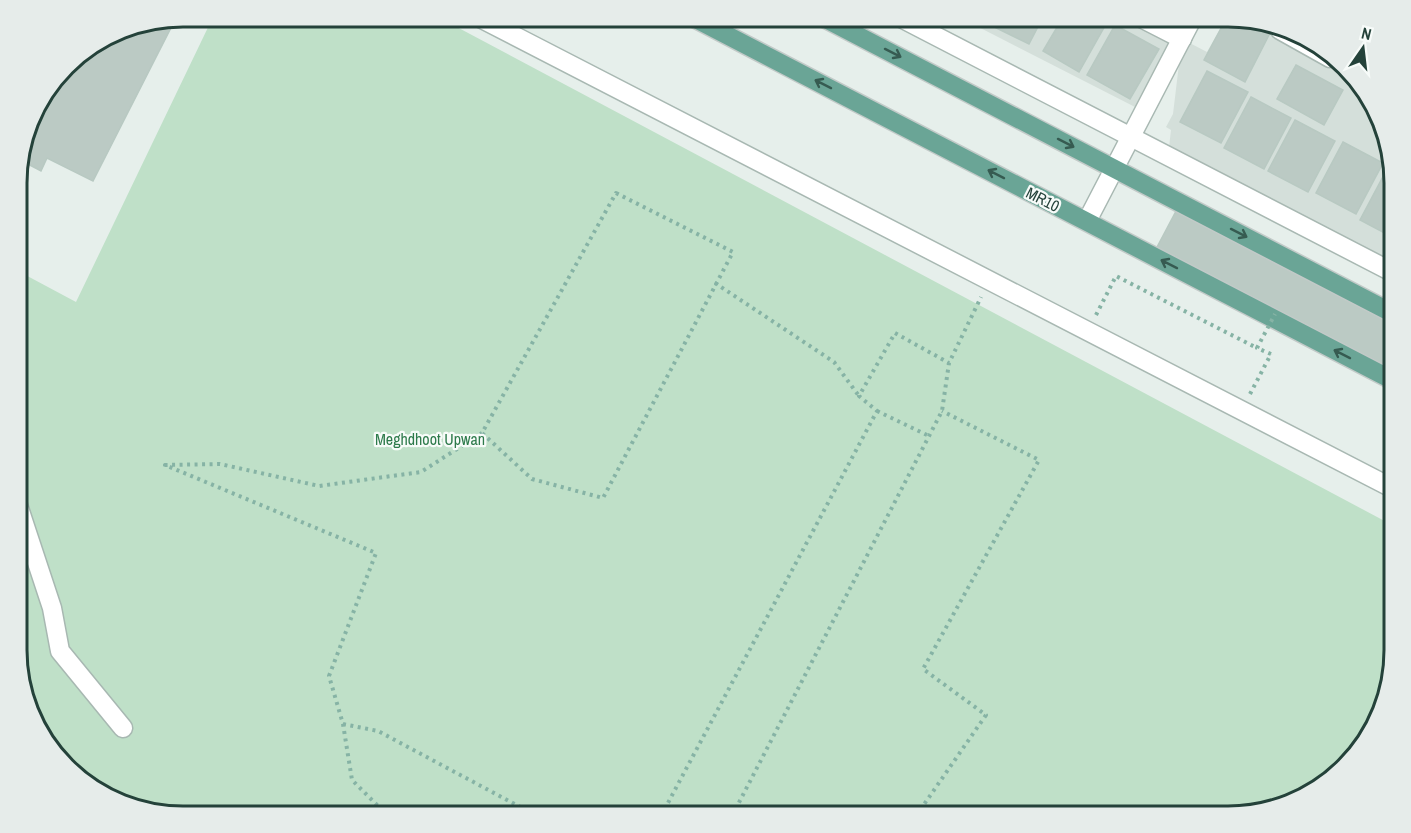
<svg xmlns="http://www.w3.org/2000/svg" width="1411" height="833" viewBox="0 0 1411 833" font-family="'Archivo Narrow',sans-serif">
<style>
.built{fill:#d4dfda}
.green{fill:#bfe0c8}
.building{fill:#bbcac4;stroke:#b8c9c2;stroke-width:1.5}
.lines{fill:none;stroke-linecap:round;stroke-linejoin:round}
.minor-casing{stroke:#a8b8b2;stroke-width:21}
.major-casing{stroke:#c2cac8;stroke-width:21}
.path{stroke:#86b3a5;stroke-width:4;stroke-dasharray:3 4.5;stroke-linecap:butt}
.minor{stroke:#fff;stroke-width:18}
.major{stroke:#6aa596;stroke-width:18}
.path-bridge{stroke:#86b3a5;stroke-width:4;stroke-dasharray:3 4.5;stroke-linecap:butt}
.oneway{stroke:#365b51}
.labels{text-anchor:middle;stroke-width:4.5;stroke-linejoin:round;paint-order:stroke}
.street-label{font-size:16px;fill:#24423a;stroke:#f7fbf9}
.park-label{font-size:16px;fill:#2d7a4b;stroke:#f7fbf9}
.rim{fill:none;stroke:#24423a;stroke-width:3}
</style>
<rect width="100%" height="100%" fill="#e6efeb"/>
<g class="built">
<path d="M959 17H1183L1137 108Z"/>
<path d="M1227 17 1252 23 1347 74 1372 99 1394 172V263L1168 156 1171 130 1166 127 1173 114 1182 39 1207 52Z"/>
</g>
<path class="green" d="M213 17H438L1394 526V661L1382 700 1364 741 1312 794 1239 816H182L99 794 44 742 18 672V271L76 302Z"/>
<g class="building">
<path d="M974 17H1043L1029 44Z"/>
<path d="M1063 17H1093L1106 24 1079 72 1043 51Z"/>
<path d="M1155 17H1174L1170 24Z"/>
<path d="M1227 17 1261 25 1271 31 1245 82 1204 60Z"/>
<path d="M176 18 93 181 47 158 41 171 18 159 34 109 73 58 119 29Z"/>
<path d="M1115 25 1159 49 1130 99 1087 75Z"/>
<path d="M1296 65 1343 90 1324 125 1277 99Z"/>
<path d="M1207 71 1248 92 1221 143 1180 122Z"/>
<path d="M1251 97 1291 118 1264 169 1224 148Z"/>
<path d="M1295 120 1335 141 1308 192 1268 171Z"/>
<path d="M1343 142 1383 163 1356 214 1316 193Z"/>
<path d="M1387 169 1394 173V238L1360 220Z"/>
<path d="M1184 196 1394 305V375L1155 251Z"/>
</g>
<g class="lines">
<defs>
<g id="minor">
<path d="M478 17 1394 489"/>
<path d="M899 17 1394 273"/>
<path d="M1139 17 1182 39"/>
<path d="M1280 30 1330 58"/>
<path d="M1087 221 1193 17"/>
<path d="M18 505 52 608 60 651 123 728"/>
</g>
<g id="major">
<path d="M692 17 1394 381"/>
<path d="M822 17 1394 314"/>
</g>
</defs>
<use href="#minor" class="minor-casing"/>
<use href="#major" class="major-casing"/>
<g class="path">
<path d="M616 193 733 252 603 498 532 479 482 433Z"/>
<path d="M715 283 834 362 859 396"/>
<path d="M1096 315 1116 276 1257 348"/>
<path d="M1250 394 1271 354"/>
<path d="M877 411 929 436"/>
<path d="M343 724 378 731 537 816"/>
<path d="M388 816 352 780 343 724 329 676 376 553 165 465 220 464 319 486 421 472 482 433"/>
<path d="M661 816 877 411 859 396 895 333 949 363"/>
<path d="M732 816 942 411 949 363 981 297"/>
<path d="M916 816 986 715 923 669 1039 460 942 411"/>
</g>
<use href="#minor" class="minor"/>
<use href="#major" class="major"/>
<path class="path-bridge" d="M1271 354 1257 348 1275 314"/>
</g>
<defs><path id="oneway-shaft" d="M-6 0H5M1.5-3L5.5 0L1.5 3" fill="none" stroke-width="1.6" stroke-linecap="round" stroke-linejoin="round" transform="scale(1.5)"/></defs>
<g class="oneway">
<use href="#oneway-shaft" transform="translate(893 53) rotate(27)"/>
<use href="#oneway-shaft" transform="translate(823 84) rotate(-153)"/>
<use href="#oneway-shaft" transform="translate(1066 143) rotate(27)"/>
<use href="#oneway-shaft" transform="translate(996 174) rotate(-153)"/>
<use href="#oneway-shaft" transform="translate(1239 233) rotate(27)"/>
<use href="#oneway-shaft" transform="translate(1169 264) rotate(-153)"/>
<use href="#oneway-shaft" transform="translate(1342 354) rotate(-153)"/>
</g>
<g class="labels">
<g class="street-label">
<text transform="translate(1043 199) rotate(27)" y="6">MR10</text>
</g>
<g class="park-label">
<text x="430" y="445">Meghdhoot Upwan</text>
</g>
</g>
<path d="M0 0H1411V833H0ZM183 27H1228A156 156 0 0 1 1384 183V650A156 156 0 0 1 1228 806H183A156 156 0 0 1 27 650V183A156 156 0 0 1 183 27Z" fill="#e6ecea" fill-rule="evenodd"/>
<path class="rim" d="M183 27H1228A156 156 0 0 1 1384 183V650A156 156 0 0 1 1228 806H183A156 156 0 0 1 27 650V183A156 156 0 0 1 183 27Z"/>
<g transform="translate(1363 48) rotate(14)" stroke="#f7fbf9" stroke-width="4.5" paint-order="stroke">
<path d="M0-4.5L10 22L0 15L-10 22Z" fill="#24423a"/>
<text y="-9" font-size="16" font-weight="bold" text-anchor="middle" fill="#24423a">N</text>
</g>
</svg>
